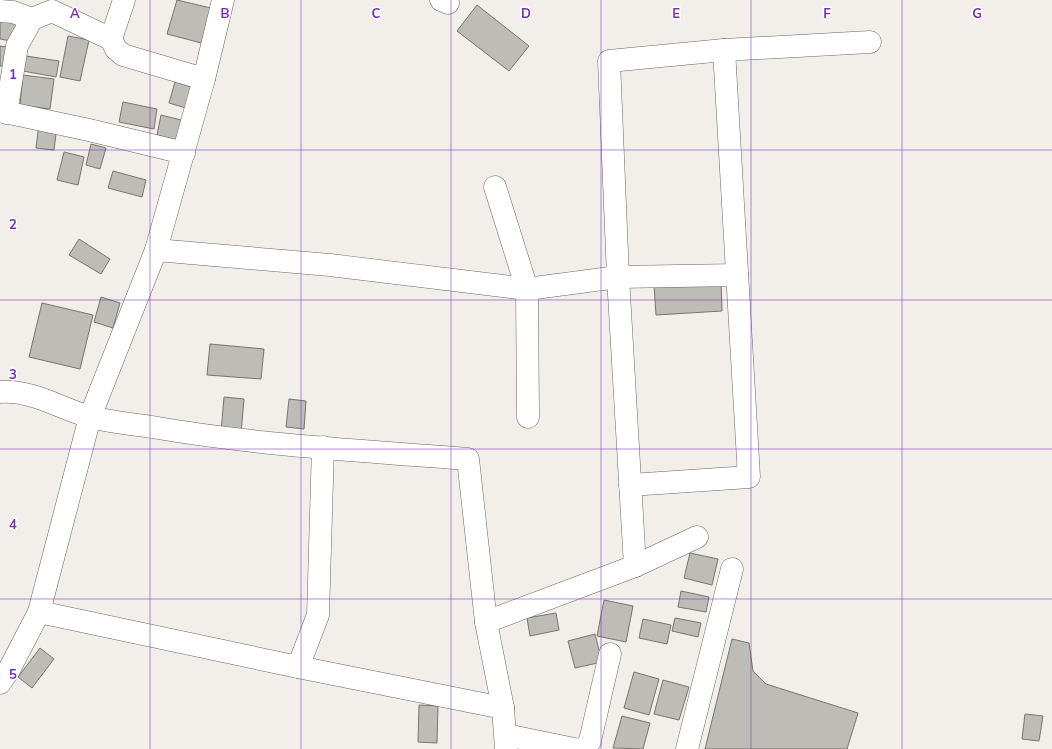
<svg xmlns="http://www.w3.org/2000/svg" width="1052" height="749" viewBox="0 0 1052 749" font-family="Mulish,sans-serif">
<style>
.building{fill:#bebcb7;stroke:#777570}
.lines{fill:none;stroke-linecap:round;stroke-linejoin:round}
.minor-casing{stroke:#696762;stroke-width:23}
.minor{stroke:#fff;stroke-width:22}
.grid{fill:none;stroke:#7b2cbf;stroke-width:1;stroke-opacity:0.55}
.grid-label{font-size:13px;text-anchor:middle;font-weight:bold;fill:#7b2cbf;stroke:#fff;stroke-width:3;stroke-linejoin:round;paint-order:stroke}
</style>
<rect width="100%" height="100%" fill="#f2efea"/>
<g class="building">
<path d="M177 0 215 9 205 44 167 34Z"/>
<path d="M477 5 529 46 509 71 457 31Z"/>
<path d="M0 15 20 18 17 42 0 39Z"/>
<path d="M68 36 89 40 80 81 60 77Z"/>
<path d="M0 46 7 47 6 66H0Z"/>
<path d="M26 56 59 61 56 77 23 71Z"/>
<path d="M23 75 54 79 50 109 20 105Z"/>
<path d="M175 82 195 88 189 109 169 103Z"/>
<path d="M123 102 157 109 154 129 119 122Z"/>
<path d="M161 115 189 122 184 142 157 135Z"/>
<path d="M39 123 57 126 54 150 36 148Z"/>
<path d="M91 144 106 148 100 169 86 165Z"/>
<path d="M64 152 84 157 78 185 57 180Z"/>
<path d="M113 171 146 180 142 197 108 188Z"/>
<path d="M79 239 110 259 101 274 69 255Z"/>
<path d="M721 281 722 311 656 315 654 285Z"/>
<path d="M101 297 120 303 113 328 94 322Z"/>
<path d="M42 303 93 315 80 369 29 357Z"/>
<path d="M210 344 264 349 261 379 207 375Z"/>
<path d="M224 397 244 399 241 434 221 432Z"/>
<path d="M289 399 306 401 304 429 286 427Z"/>
<path d="M690 553 718 559 712 585 684 578Z"/>
<path d="M681 591 709 597 706 612 678 607Z"/>
<path d="M604 600 633 606 626 642 597 636Z"/>
<path d="M556 613 559 630 530 636 527 618Z"/>
<path d="M675 618 701 623 698 637 672 631Z"/>
<path d="M643 619 671 625 667 644 639 638Z"/>
<path d="M595 634 602 662 575 668 568 641Z"/>
<path d="M732 639 749 643 753 671 766 684 858 713 847 749H705Z"/>
<path d="M40 648 54 659 32 688 18 677Z"/>
<path d="M634 672 659 679 649 715 624 708Z"/>
<path d="M663 680 689 687 679 720 654 714Z"/>
<path d="M419 705 438 706 437 743 418 742Z"/>
<path d="M1025 714 1043 716 1039 741 1022 739Z"/>
<path d="M622 716 650 723 643 749 613 748Z"/>
</g>
<g class="lines">
<defs>
<g id="minor">
<path d="M441 0 448 3"/>
<path d="M0 11 13 12 32 19"/>
<path d="M111 39 124 0"/>
<path d="M0 111 89 130 184 153"/>
<path d="M6 113 17 46 32 19 52 11 111 39 116 49 123 55 204 79"/>
<path d="M495 187 527 289 528 417"/>
<path d="M156 250 330 265 527 289 618 277 737 275"/>
<path d="M0 392C33 390 59 408 90 417 110 422 132 424 152 427 256 445 363 451 468 459L486 622 503 708 506 749"/>
<path d="M630 485 749 477 724 50"/>
<path d="M635 566 618 277 609 61 724 50 870 42"/>
<path d="M39 612 298 667 503 708"/>
<path d="M486 622 635 566 697 537"/>
<path d="M298 667 318 615 323 447"/>
<path d="M0 683 9 670 39 612 90 417 156 250 204 79 223 0"/>
<path d="M506 735 574 749"/>
<path d="M580 749 585 748 590 741 610 654"/>
<path d="M687 749 732 569"/>
</g>
</defs>
<use href="#minor" class="minor-casing"/>
<use href="#minor" class="minor"/>
</g>
<path class="grid" d="M150 0V749M301 0V749M451 0V749M601 0V749M751 0V749M902 0V749M0 150H1052M0 300H1052M0 449H1052M0 599H1052"/>
<g class="grid-label">
<text x="75" y="18">A</text>
<text x="225" y="18">B</text>
<text x="376" y="18">C</text>
<text x="526" y="18">D</text>
<text x="676" y="18">E</text>
<text x="827" y="18">F</text>
<text x="977" y="18">G</text>
<text x="13" y="79">1</text>
<text x="13" y="229">2</text>
<text x="13" y="379">3</text>
<text x="13" y="529">4</text>
<text x="13" y="679">5</text>
</g>
</svg>
